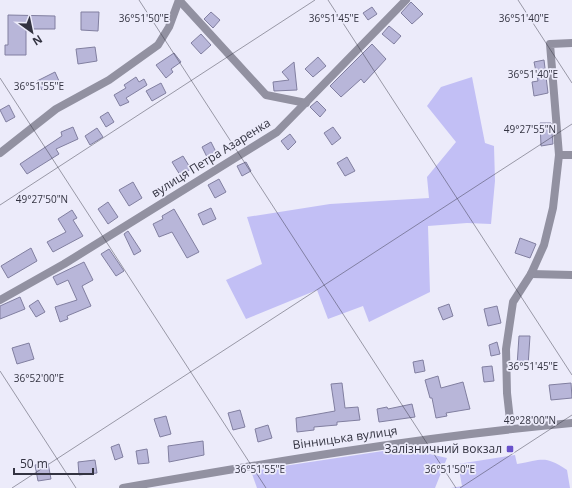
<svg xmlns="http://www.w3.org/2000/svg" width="572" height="488" viewBox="0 0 572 488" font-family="'Open Sans',sans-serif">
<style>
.green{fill:#c2bff5}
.building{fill:#b8b6d9;stroke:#817fa0}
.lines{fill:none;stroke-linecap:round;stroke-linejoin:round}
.minor{stroke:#9291a1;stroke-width:8}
.tertiary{stroke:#9291a1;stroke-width:8}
.ticks{fill:none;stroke:#333341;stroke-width:1;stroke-opacity:0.45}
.poi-dot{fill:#6952cb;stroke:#ecebfa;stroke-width:1.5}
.labels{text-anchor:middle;stroke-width:3.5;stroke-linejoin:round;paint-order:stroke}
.street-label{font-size:12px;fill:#333341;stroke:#ecebfa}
.poi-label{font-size:12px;fill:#333341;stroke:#ecebfa;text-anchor:end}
.ticks-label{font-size:10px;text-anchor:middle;fill:#333341;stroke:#ecebfa;stroke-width:3.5;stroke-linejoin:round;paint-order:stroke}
</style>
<rect width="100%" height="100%" fill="#ecebfa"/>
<g class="green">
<path d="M472 77 485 143 494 146 495 181 491 224 467 223 428 226 430 292 369 322 363 306 328 319 317 290 246 319 226 280 262 264 247 217 330 204 429 198 427 177 456 142 427 106 441 87Z"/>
<path d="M403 448 447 458 435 488H257L251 471Z"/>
<path d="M515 455 517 464C543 460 544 455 567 470L570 488H451L462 486 458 464Z"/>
</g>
<g class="building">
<path d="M411 2 423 14 412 24 401 13Z"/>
<path d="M372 7 377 14 368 20 363 13Z"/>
<path d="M81 12H99L98 31 81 30Z"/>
<path d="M211 12 220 20 213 28 204 19Z"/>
<path d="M8 15 55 16V29H26V55H5V45H8Z"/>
<path d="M389 26 401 36 394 44 382 34Z"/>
<path d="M201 34 211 45 201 54 191 43Z"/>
<path d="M372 44 386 59 364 83 361 79 341 97 330 86Z"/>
<path d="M95 47 97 61 78 64 76 49Z"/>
<path d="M174 53 181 62 171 69 173 72 166 78 156 65Z"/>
<path d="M318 57 326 66 313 77 305 69Z"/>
<path d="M544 60 548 93 534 96 532 82 538 81 534 62Z"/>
<path d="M294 62 297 90 274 91 273 82 289 80 282 72Z"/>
<path d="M55 72 59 81 42 90 37 81Z"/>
<path d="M136 77 139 82 144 79 147 85 126 98 129 102 120 106 114 95 126 88 124 85Z"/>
<path d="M161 83 166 93 152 101 146 91Z"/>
<path d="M317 101 326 110 320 117 310 107Z"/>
<path d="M9 105 15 117 6 122 0 110Z"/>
<path d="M108 112 114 122 106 127 100 117Z"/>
<path d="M540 123H551L553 144 541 146Z"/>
<path d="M73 127 78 139 56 149 59 154 27 174 20 164 62 136 61 132Z"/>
<path d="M333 127 341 138 332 145 324 133Z"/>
<path d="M97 128 103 137 90 145 85 136Z"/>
<path d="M290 134 296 142 288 150 281 141Z"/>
<path d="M211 142 217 154 208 159 202 147Z"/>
<path d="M183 156 191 169 180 175 172 162Z"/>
<path d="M347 157 355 171 345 176 337 163Z"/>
<path d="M246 162 251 171 242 176 237 166Z"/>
<path d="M219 179 226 192 215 198 208 185Z"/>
<path d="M133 182 142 198 129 206 119 190Z"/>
<path d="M108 202 118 217 108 224 98 209Z"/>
<path d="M211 208 216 219 203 225 198 214Z"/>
<path d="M174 209 199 252 187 258 172 232 159 237 153 224 163 219 162 216Z"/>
<path d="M72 210 77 218 73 220 83 236 53 252 47 242 66 232 58 219Z"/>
<path d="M128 231 141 251 134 255 124 234Z"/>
<path d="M520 238 536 244 530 258 515 253Z"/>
<path d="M31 248 37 261 8 278 1 266Z"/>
<path d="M109 249 124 271 116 276 101 254Z"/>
<path d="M84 262 93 280 82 286 91 306 67 316 68 319 60 322 55 307 77 300 68 280 57 285 53 277Z"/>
<path d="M20 297 25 309 0 319V306Z"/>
<path d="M38 300 45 312 36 317 29 306Z"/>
<path d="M449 304 453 316 443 320 438 308Z"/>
<path d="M497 306 501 323 488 326 484 309Z"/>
<path d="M519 336H530L528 366H517Z"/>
<path d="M497 342 500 354 491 356 489 345Z"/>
<path d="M29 343 34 359 17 364 12 348Z"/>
<path d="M423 360 425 371 415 373 413 362Z"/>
<path d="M492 366 494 381 484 382 482 367Z"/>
<path d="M438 376 441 388 463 382 470 409 446 413 447 416 436 418 432 398H430L425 380Z"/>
<path d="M342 383 345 408 358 407 360 420 337 422V425L314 427V430L297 432 296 418 335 411 331 384Z"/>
<path d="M571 383 572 398 551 400 549 385Z"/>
<path d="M412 404 415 417 379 422 377 409 387 407 388 409Z"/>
<path d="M240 410 245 427 233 430 228 413Z"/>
<path d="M166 416 171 434 160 437 154 419Z"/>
<path d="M268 425 272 438 258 442 255 429Z"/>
<path d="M203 441 204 455 169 462 168 446Z"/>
<path d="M119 444 123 457 115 460 111 447Z"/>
<path d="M147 449 149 463 138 464 136 451Z"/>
<path d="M95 460 97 473 79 475 78 462Z"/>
<path d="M48 463 51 479 38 481 35 465Z"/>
</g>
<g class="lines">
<g class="minor">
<path d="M179 0 266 95 306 103"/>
<path d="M0 153 56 109 109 80 158 45 169 27 179 0"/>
<path d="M559 155H572"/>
<path d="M531 274 572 275"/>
<path d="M0 300 64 264 277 132 406 0"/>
<path d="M511 429 507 393 506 349 513 302 531 274 544 245 553 208 559 155 550 44 572 43"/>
</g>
<path class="tertiary" d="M123 488C272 462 421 437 572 423"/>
</g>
<path class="ticks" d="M139 0 456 488M328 0 572 375M518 0 572 83M0 78 266 488M0 205 315 0M0 371 76 488M12 488 572 124M460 488 572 415"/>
<rect class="poi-dot" x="506" y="445" width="8" height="8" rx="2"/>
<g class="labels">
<g class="street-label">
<text transform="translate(211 158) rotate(-32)" y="4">вулиця Петра Азаренка</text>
<text transform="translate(345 438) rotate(-8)" y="4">Вінницька вулиця</text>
</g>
<g class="poi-label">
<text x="502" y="453">Залізничний вокзал</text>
</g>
</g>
<g class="ticks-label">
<text x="144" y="22">36°51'50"E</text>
<text x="334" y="22">36°51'45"E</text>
<text x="524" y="22">36°51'40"E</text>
<text x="533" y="78">36°51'40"E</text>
<text x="39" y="90">36°51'55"E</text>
<text x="530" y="133">49°27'55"N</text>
<text x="42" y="203">49°27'50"N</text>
<text x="533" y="370">36°51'45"E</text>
<text x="39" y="382">36°52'00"E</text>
<text x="530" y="424">49°28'00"N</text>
<text x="260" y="473">36°51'55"E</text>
<text x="450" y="473">36°51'50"E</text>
</g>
<g transform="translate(32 32) rotate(147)" stroke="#ecebfa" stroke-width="3" paint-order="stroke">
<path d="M0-3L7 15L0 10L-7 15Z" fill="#333341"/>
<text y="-6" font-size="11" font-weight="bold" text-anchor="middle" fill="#333341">N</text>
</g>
<path d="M14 468v6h79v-6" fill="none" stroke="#333341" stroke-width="2"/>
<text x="20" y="468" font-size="12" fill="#333341" stroke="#ecebfa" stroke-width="3" paint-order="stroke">50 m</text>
</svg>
